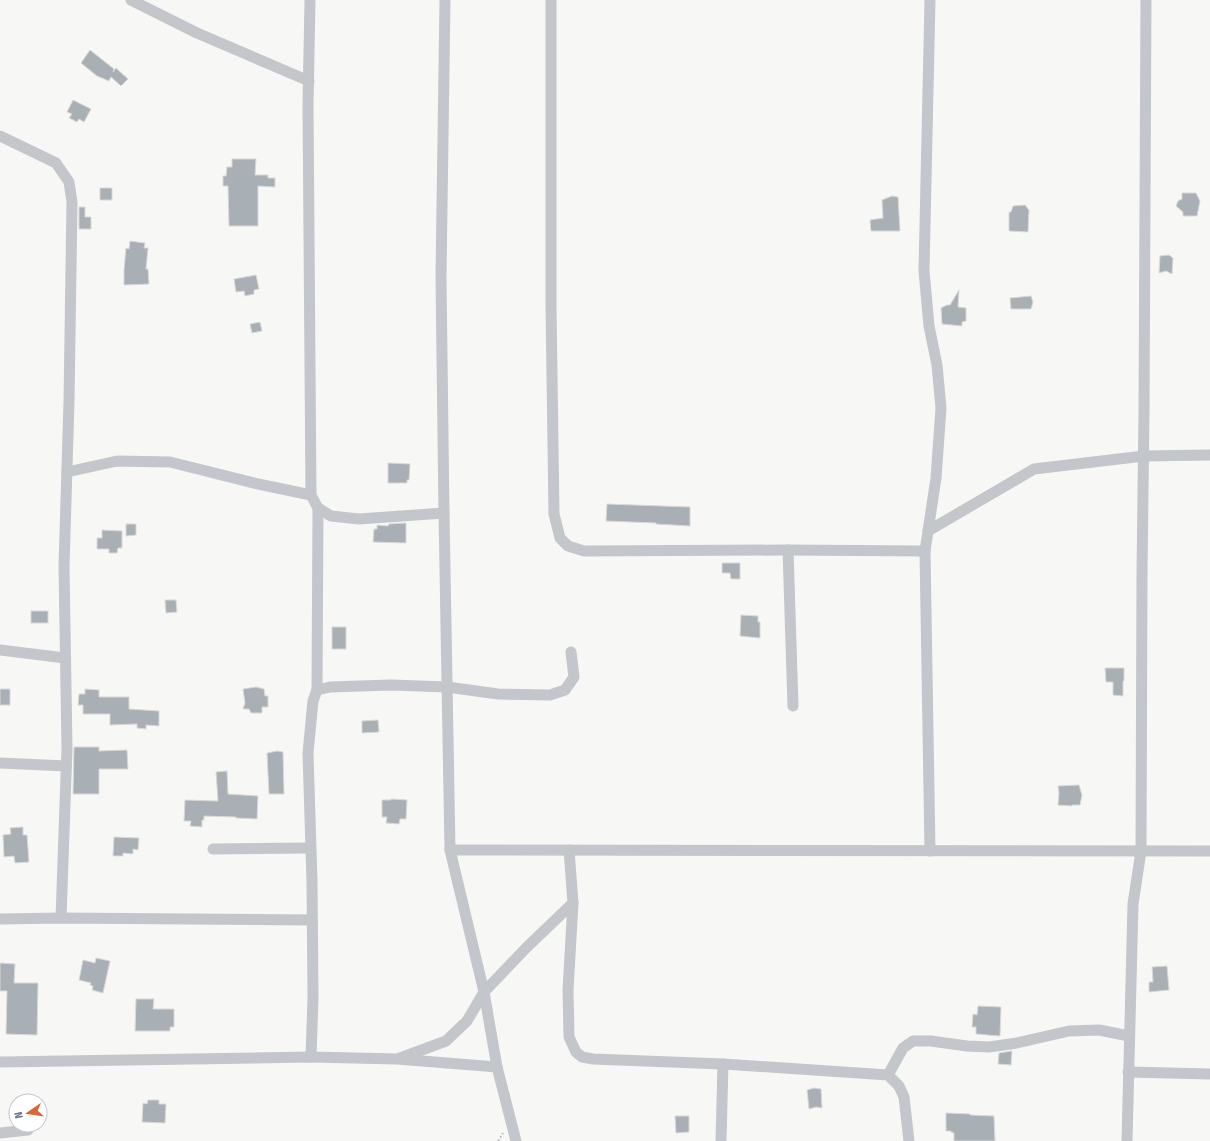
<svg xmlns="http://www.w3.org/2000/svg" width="1210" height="1141" viewBox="0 0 1210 1141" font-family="'Fira Sans Condensed',sans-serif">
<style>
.building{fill:#a8afb5;stroke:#d9d9d7}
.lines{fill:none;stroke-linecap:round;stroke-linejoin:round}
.path{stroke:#bbbdc0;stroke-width:2;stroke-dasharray:2 2;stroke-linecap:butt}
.minor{stroke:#c3c6ca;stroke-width:11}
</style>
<rect width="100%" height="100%" fill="#f7f7f5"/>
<g class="building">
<path d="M90 50 114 69 113 72 116 68 128 79 121 86 111 77 109 81 97 76 81 63Z"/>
<path d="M73 100 91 109 84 122 79 119 77 122 69 118 72 114 67 112Z"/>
<path d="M232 159H256L255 175H268V178H275V187L258 186V226H229L228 186H223V176H226L227 167H232Z"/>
<rect x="100" y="188" width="12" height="12"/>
<path d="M1182 193H1196L1200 201 1197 216H1183V212L1176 206 1178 201 1182 199Z"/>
<path d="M892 196 898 197 900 231H871L870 220 883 218 882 200Z"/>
<path d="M1025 205 1029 210 1028 232 1009 231V212H1011L1013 206Z"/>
<path d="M79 207H85V217H91V229H79Z"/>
<path d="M130 241 145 243 144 248H148L146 269H148L149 284 124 285V270L126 248 129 249Z"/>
<path d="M1169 255 1173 258 1172 274 1166 271 1159 273 1160 256Z"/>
<path d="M256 275 259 289 254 290V294L245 296 244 291 236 292 234 279Z"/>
<path d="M959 290 958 307 966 308V321L962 322V326L942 324 941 308 947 305H950Z"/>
<path d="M1031 296 1033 302 1031 309H1011L1010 298Z"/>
<path d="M260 322 262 331 252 333 250 324Z"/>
<path d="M388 463 410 464 409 480H407V483H388Z"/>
<path d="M607 504 690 507V526L656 524V523L606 521Z"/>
<path d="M406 523V543L373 542 374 529H377V525L388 526 389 524Z"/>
<path d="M126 524H136V535L126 536Z"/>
<path d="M102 530 122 531V548H118L117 553H109V549H97V538H102Z"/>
<path d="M722 563H740V579H731L730 573H722Z"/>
<path d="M165 600H176L177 612 166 613Z"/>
<rect x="31" y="611" width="17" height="12"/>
<path d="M741 615 758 616V622H760V638L740 636Z"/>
<rect x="332" y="627" width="14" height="22"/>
<path d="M1105 668H1124V681H1123V696L1113 695V682H1106Z"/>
<path d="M256 687 264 689 265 696H268V707H262V713H251L249 709H243L245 703 243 689Z"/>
<rect x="0" y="689" width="10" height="16"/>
<path d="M85 689 99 690V697H129V709L159 711V726L146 725V729L137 728V724L110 725V714H83V705H78L79 694H85Z"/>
<path d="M378 720 379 732 362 733V721Z"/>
<path d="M74 747H99V751L127 750 128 769H99V794H73Z"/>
<path d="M277 751 283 752 284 794H269L267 753Z"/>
<path d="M227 771 228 794 258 796 257 819 236 818V817L204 816V820H202V827L190 826 191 821H184L185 800 218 801 216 772Z"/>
<path d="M1079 785 1082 795 1080 805H1072V806L1058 805 1059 793 1058 786Z"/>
<path d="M391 799 407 800 406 819H400L399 824 386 823 387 817H382V800H391Z"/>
<path d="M23 827V835H27L29 862 15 863 14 856 4 857 3 835 11 834 10 828Z"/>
<path d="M114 837 139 838 138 850 133 849V854L123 853V856H113Z"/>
<path d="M96 958 110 961 103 993 92 990 93 986 90 985 91 983 79 980 83 960 95 963Z"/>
<path d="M0 963 15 964 14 983H38L37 1035 6 1034 7 991H0Z"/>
<path d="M1167 966 1169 990 1149 992V982H1153L1152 967Z"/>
<path d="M136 999H154L153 1009H174V1027H170V1031H135Z"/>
<path d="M978 1006 1001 1007 1000 1036 976 1034V1027H972L973 1014 977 1015Z"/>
<path d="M1012 1051 1011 1065 998 1064 999 1053Z"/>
<path d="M814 1088 821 1089 822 1108 816 1107 809 1109 807 1090Z"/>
<path d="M148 1100H159V1104H166L165 1123 142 1122 143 1103 147 1104Z"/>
<path d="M946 1113 970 1114V1115L994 1116 995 1141H954V1133L951 1132V1131H946Z"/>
<path d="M675 1116H689V1132L676 1133Z"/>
</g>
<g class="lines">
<path class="path" d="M498 1141 503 1133"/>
<g class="minor">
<path d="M131 0 197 33 309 81"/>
<path d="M310 0 308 105 311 495 318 508 331 516 359 519 444 513"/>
<path d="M445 0 441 277 444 513 450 850 484 992 497 1067 516 1141"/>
<path d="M551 0V306L554 514 560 538 568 546 584 551 788 550 925 551"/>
<path d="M0 136 56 163 69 182 72 202 69 401 64 567 67 748 61 918"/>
<path d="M67 472 117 461 170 462 258 484 311 495"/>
<path d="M928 531 1034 469 1144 456 1210 455"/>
<path d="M788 550 793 706"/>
<path d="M0 650 65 658"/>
<path d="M317 690 330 687 391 685 447 687 498 694 550 695 565 690 574 677 571 652"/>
<path d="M0 763 66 766"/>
<path d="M213 849 310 848"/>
<path d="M450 850 1210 851"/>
<path d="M569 850 573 903 568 990 569 1037 576 1052 582 1057 593 1059 723 1064 888 1075 899 1086 904 1097 909 1141"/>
<path d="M930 851 925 551 936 478 941 408 937 365 929 326 924 271 930 0"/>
<path d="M0 919 61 918 312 920"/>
<path d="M311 1057 313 998 312 881 308 753 313 701 317 690 318 508"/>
<path d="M400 1058 446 1041 467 1021 484 992 527 947 573 903"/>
<path d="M0 1062 311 1057 397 1059 497 1067"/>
<path d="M1128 1072 1210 1074"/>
<path d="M888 1075 903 1048 913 1041H931L967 1046 989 1047 1017 1043 1069 1031 1099 1030 1129 1036"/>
<path d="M0 1133 28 1130"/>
<path d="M721 1141 723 1064"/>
<path d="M1127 1141 1133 904 1141 851 1142 574 1144 412 1146 0"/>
</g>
</g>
<g transform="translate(28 1113) rotate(257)"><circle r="19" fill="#ffffff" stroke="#c3c8ce"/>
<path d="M0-3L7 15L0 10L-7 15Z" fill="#d86834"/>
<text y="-6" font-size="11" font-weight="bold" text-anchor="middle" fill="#687584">N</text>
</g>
</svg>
